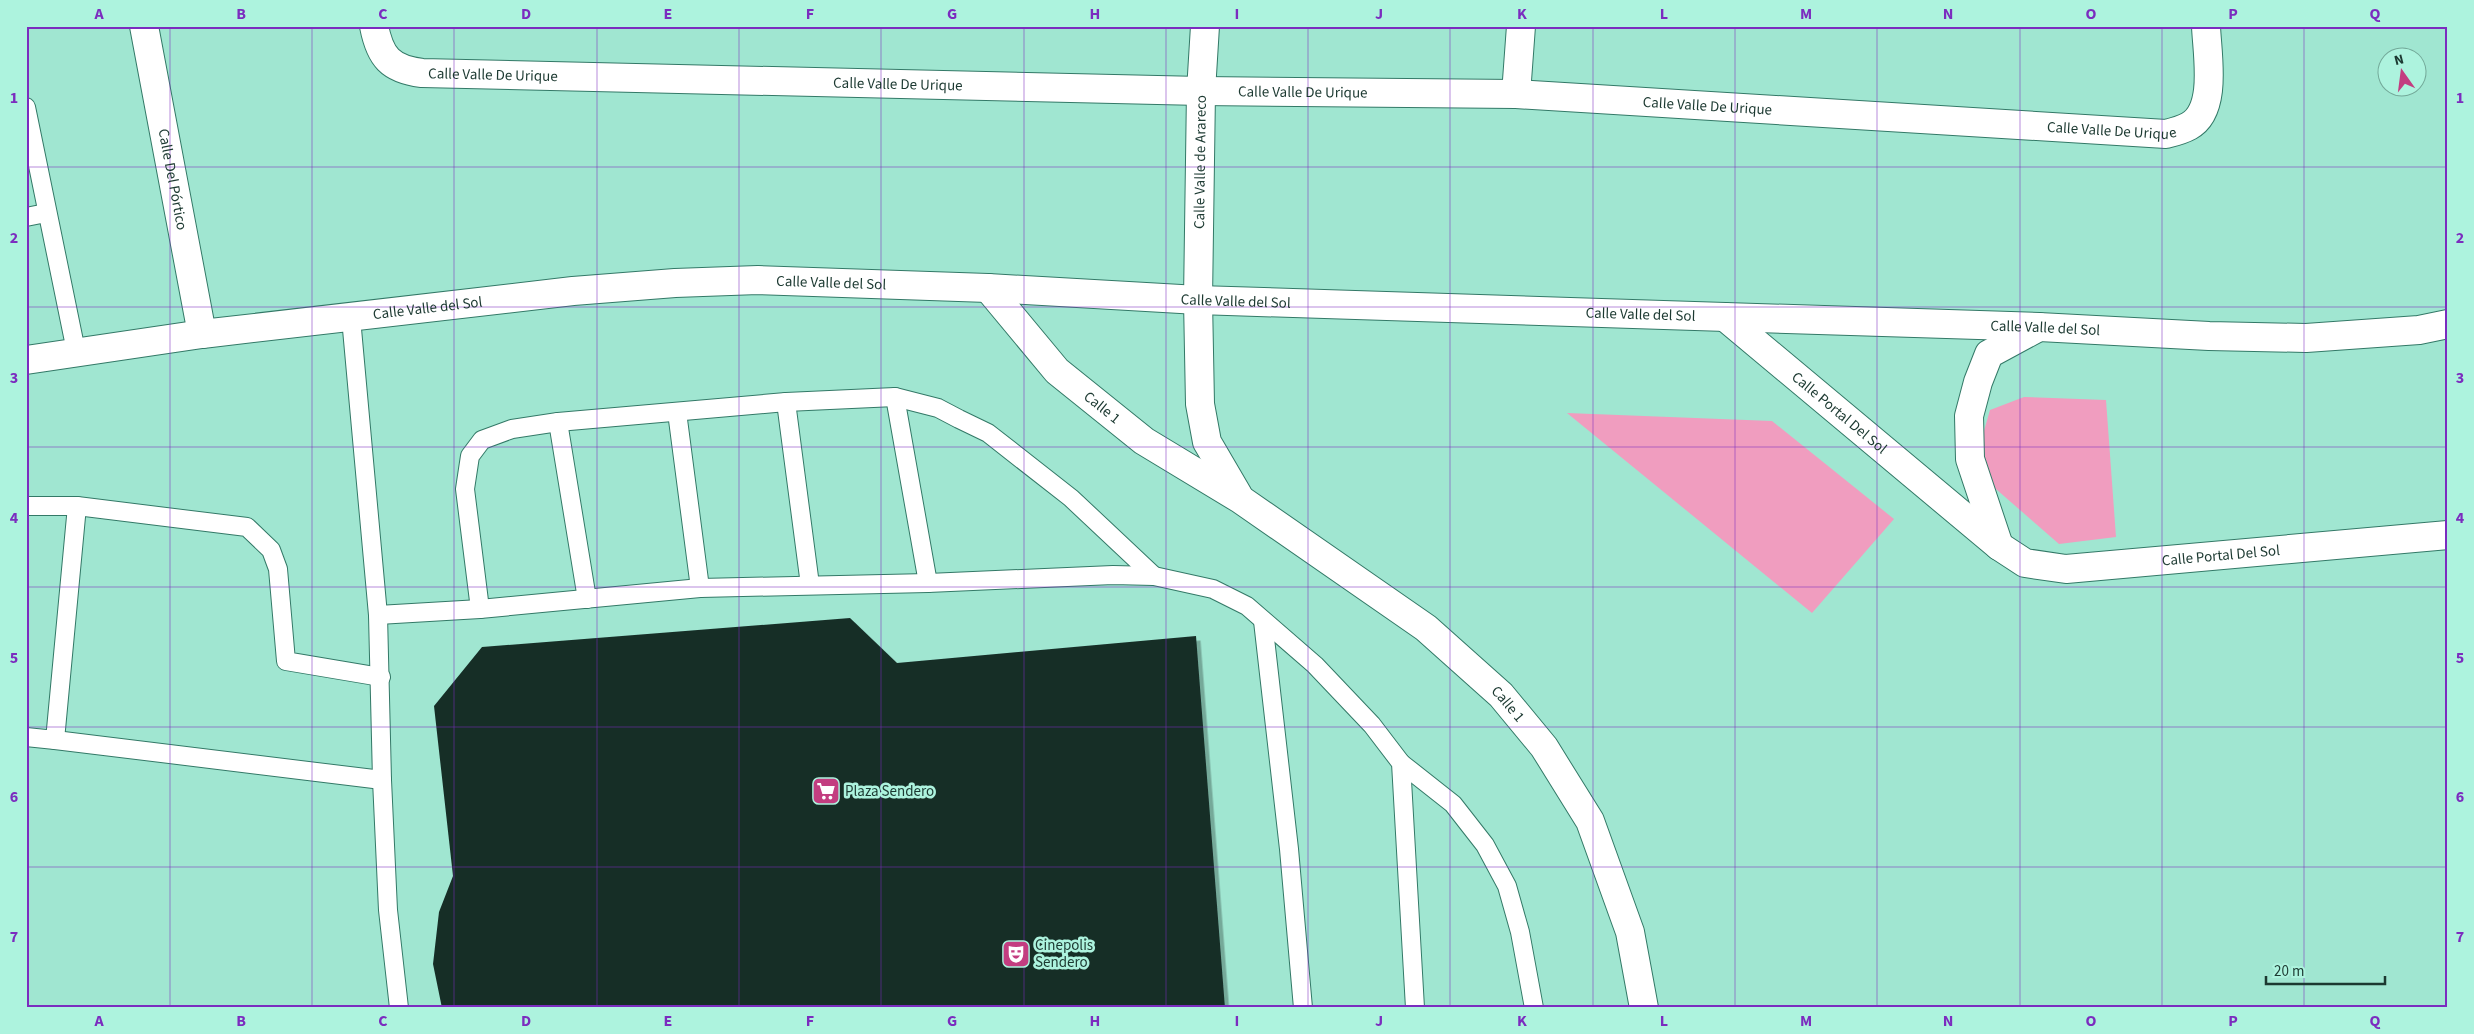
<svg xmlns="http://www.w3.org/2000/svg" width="2474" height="1034" viewBox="0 0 2474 1034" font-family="'Source Sans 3',sans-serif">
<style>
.green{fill:#f09dbf}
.building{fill:#162e28;filter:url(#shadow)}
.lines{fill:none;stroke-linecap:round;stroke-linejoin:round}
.lane-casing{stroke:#337967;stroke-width:20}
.street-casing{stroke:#337967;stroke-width:30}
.secondary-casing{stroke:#337967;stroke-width:30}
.lane{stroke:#fff;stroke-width:18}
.street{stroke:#fff;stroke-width:28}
.secondary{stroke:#fff;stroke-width:28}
.grid{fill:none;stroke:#7b2cbf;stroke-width:1;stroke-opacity:0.55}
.labels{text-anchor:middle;stroke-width:5;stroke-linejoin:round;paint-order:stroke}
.street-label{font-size:15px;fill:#1c3931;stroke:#adf3de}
.poi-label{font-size:15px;fill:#1c3931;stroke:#adf3de;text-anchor:start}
.neatline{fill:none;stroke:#7b2cbf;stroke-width:2}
.grid-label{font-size:16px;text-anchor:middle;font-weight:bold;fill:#7b2cbf}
</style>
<defs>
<filter id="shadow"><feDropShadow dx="4.5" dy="4.5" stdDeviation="0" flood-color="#0004"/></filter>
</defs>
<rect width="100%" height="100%" fill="#a0e6d1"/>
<g class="green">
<path d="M2024 397 2106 400 2116 537 2059 544 1973 469 1990 410Z"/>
<path d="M1567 413 1772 421 1894 519 1812 613Z"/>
</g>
<path class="building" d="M850 618 897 663 1196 636 1225 1008H442L433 964 439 912 453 876 434 706 482 647Z"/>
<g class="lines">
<defs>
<g id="lane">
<path d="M26 107 76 351"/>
<path d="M26 217 46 213"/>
<path d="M351 318 378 615 382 780 388 910 399 1008"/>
<path d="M895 397 928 583"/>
<path d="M786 402 810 585"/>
<path d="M677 412 700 588"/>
<path d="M558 422 587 599"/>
<path d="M26 506H77L247 527 271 550 278 569 286 661 381 677"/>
<path d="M480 609 465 489 470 456 482 440 512 429 558 422 786 402 895 397 938 408 959 419 988 433 1071 498 1154 576"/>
<path d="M378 615 480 609 700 588 928 583 1113 575 1154 576 1213 589 1247 606 1315 665 1372 725 1401 763 1415 1008"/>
<path d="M1263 621 1289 849 1303 1008"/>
<path d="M26 737 55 740 77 506"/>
<path d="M55 740 382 780"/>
<path d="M1401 763 1453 804 1485 845 1507 886 1520 932 1534 1008"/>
</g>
<g id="street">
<path id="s1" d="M374 26C380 57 390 69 422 73L1201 91 1516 94 2166 134C2174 132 2182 130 2189 126 2218 110 2207 54 2206 26"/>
<path d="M1516 94 1521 26"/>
<path id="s2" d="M1198 300 1201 91 1205 26"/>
<path id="s3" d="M1725 317 1999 546 2025 563 2066 569 2448 535"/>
<path d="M1999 546 1970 459 1969 416 1978 382 1989 354 2039 327"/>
</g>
<g id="secondary">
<path id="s4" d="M144 26 202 334"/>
<path id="s5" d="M988 288 1057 371 1144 441 1240 499 1426 628 1501 695 1544 747 1590 821 1630 932 1644 1008"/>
<path d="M1198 300 1200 404 1207 442 1238 495"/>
<path id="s6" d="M26 360 202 334 573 291 675 283 758 280 988 288 1198 300 2039 327 2209 336 2306 338 2419 330 2448 324"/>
</g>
</defs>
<use href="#lane" class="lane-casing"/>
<use href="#street" class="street-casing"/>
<use href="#secondary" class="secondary-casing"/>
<use href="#lane" class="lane"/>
<use href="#street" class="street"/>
<use href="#secondary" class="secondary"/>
</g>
<path class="grid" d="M170 26V1008M312 26V1008M454 26V1008M597 26V1008M739 26V1008M881 26V1008M1024 26V1008M1166 26V1008M1308 26V1008M1450 26V1008M1593 26V1008M1735 26V1008M1877 26V1008M2020 26V1008M2162 26V1008M2304 26V1008M26 167H2448M26 307H2448M26 447H2448M26 587H2448M26 727H2448M26 867H2448"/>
<defs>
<symbol id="supermarket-square" viewBox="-11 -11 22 22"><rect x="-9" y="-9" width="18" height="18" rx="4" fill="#c33d80" stroke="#adf3de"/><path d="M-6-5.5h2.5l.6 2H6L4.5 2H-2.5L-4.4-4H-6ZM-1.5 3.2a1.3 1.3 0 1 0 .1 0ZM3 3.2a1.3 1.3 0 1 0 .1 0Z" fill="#fff"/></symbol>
<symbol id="theatre-square" viewBox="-11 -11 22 22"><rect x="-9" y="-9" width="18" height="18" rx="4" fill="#c33d80" stroke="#adf3de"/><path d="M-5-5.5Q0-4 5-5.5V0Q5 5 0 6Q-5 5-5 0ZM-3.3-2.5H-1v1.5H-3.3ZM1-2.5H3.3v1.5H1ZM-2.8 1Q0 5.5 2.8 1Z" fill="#fff"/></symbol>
</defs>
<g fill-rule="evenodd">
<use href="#supermarket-square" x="810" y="775" width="32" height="32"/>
<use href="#theatre-square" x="1000" y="938" width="32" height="32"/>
</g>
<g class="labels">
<g class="street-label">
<text dy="5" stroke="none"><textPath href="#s1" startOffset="145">Calle Valle De Urique</textPath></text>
<text dy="5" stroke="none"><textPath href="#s1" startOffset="550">Calle Valle De Urique</textPath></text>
<text dy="5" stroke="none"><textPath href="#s1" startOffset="955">Calle Valle De Urique</textPath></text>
<text dy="5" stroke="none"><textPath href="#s1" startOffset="1360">Calle Valle De Urique</textPath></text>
<text dy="5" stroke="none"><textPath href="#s1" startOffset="1765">Calle Valle De Urique</textPath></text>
<text dy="5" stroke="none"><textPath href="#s2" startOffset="138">Calle Valle de Arareco</textPath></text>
<text dy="5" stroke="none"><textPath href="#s4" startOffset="156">Calle Del Pórtico</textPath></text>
<text dy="5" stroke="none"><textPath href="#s6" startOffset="810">Calle Valle del Sol</textPath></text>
<text dy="5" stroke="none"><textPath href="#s6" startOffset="1215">Calle Valle del Sol</textPath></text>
<text dy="5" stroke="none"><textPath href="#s6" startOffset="405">Calle Valle del Sol</textPath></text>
<text dy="5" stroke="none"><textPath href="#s6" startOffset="1620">Calle Valle del Sol</textPath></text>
<text dy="5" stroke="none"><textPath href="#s6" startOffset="2025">Calle Valle del Sol</textPath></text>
<text dy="5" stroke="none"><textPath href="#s5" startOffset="166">Calle 1</textPath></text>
<text dy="5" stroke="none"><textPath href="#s3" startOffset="149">Calle Portal Del Sol</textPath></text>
<text dy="5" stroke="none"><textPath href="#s3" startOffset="585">Calle Portal Del Sol</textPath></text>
<text dy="5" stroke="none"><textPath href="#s5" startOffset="670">Calle 1</textPath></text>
</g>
<g class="poi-label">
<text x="845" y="796">Plaza Sendero</text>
<text x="1035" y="950">Cinepolis<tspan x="1035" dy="17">Sendero</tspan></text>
</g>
</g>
<rect width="2474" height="1034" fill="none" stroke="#adf3de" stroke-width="55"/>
<g transform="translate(2402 72) rotate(346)"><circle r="24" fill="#adf3de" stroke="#73a999"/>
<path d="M0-4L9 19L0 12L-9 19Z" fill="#c33d80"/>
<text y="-8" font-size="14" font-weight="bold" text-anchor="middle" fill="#1c3931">N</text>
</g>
<path d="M2266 976v8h119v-8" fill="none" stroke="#1c3931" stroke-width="2.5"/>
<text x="2274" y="976" font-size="15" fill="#1c3931" stroke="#adf3de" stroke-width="4" paint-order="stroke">20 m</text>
<rect x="28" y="28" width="2418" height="978" class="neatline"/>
<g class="grid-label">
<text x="99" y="19">A</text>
<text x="241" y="19">B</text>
<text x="383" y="19">C</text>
<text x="526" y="19">D</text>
<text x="668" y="19">E</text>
<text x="810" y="19">F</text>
<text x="952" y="19">G</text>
<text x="1095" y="19">H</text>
<text x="1237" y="19">I</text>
<text x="1379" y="19">J</text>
<text x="1522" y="19">K</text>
<text x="1664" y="19">L</text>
<text x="1806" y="19">M</text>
<text x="1948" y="19">N</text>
<text x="2091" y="19">O</text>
<text x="2233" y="19">P</text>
<text x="2375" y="19">Q</text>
<text x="14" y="103">1</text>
<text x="2460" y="103">1</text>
<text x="14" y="243">2</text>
<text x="2460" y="243">2</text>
<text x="14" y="383">3</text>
<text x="2460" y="383">3</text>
<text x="14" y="523">4</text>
<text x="2460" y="523">4</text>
<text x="14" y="663">5</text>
<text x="2460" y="663">5</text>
<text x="14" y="802">6</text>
<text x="2460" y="802">6</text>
<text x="14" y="942">7</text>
<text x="2460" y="942">7</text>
<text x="99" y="1026">A</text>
<text x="241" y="1026">B</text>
<text x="383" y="1026">C</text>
<text x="526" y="1026">D</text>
<text x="668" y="1026">E</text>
<text x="810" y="1026">F</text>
<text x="952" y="1026">G</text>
<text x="1095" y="1026">H</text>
<text x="1237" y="1026">I</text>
<text x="1379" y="1026">J</text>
<text x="1522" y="1026">K</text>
<text x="1664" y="1026">L</text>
<text x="1806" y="1026">M</text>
<text x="1948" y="1026">N</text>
<text x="2091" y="1026">O</text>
<text x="2233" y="1026">P</text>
<text x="2375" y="1026">Q</text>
</g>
</svg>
